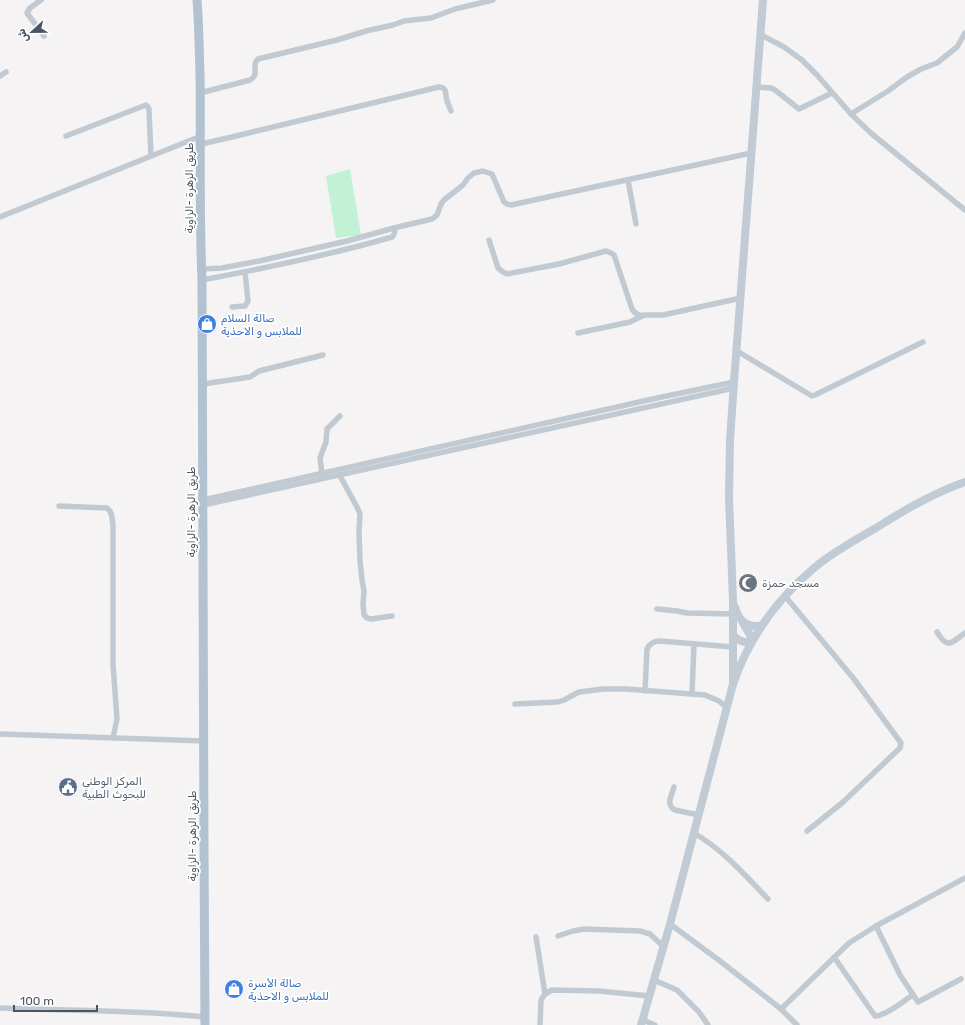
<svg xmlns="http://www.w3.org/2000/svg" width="965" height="1025" viewBox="0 0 965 1025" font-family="Rubik,Cairo,sans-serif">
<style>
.green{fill:#c3f1d5}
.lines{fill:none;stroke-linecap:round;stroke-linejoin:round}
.street{stroke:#c1cad2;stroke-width:5.5}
.secondary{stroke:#c1cbd6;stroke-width:8}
.primary{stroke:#b3c2d1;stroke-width:9}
.labels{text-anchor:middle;stroke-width:3.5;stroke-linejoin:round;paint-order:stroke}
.street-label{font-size:11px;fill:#4a5661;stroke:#fff}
.shop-label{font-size:11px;fill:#366cbe;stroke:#fff;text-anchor:start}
.worship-label{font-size:11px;fill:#5b616d;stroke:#fff;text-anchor:start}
.service-label{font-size:11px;fill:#4e5e75;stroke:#fff;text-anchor:start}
</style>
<rect width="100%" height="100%" fill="#f5f3f3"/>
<path class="green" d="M350 169 361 235 336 238 326 176Z"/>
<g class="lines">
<g class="street">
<path d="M41 0 30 8 27 13 44 36"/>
<path d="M761 35 784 47 802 60 817 75 851 114 872 134 965 210"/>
<path d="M0 76 6 72"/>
<path d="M756 87 771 88 775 90 799 109 832 93"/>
<path d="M200 93 250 80C261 73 250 67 258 59L337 40 366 31 393 25 404 21 431 18 455 9 493 0"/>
<path d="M851 114 888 91 907 77 921 69 937 63 957 47 965 33"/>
<path d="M66 136 146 105 148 107 149 109 151 156"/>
<path d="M201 144 232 137 439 87 443 88 445 90 447 101 451 111"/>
<path d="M628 180 636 224"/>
<path d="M0 217 201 136"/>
<path d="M489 240 498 268 503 272 507 274 559 264 606 251 611 253 614 255 632 309 635 313 642 316"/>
<path d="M202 269 222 268 259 261 347 241 394 228 432 219 437 215 441 204 444 200 463 185 468 178 474 173 483 171 492 174 504 202 507 204 511 205 751 153"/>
<path d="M202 280C266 268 330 255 392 237 395 234 395 232 394 228"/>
<path d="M232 307 245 306 248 301 245 272"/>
<path d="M578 333 630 322 644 315H663L741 298"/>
<path d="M737 351 812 396 815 395 923 342"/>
<path d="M203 384 250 377 259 371 323 355"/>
<path d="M339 474 357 507 360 514 359 532 360 561 362 580 364 591 363 604 364 615 367 618 371 619 392 616"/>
<path d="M322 475 320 458 326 442 327 429 340 416"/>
<path d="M203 500 657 398 734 382"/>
<path d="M203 505 734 388"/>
<path d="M59 506 107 508C113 512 112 520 113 526V664L117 719 113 738"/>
<path d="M785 596 854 679 901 743 900 748 842 803 807 831"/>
<path d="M657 609 677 611 687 613 733 614"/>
<path d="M937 632C948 650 951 643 965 633"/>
<path d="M645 691 647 649C650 643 654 641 660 641L733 647"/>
<path d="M692 694 694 644"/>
<path d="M515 704 558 702 564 700 579 692 603 689H626L705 695 719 701 727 708"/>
<path d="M0 734 204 741"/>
<path d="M674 787C672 795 665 805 675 810L699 815"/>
<path d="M694 833C723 850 745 875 768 899"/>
<path d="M670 924 720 961 781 1009 797 1025"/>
<path d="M876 926 900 975 918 1002 961 979"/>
<path d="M558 936 573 931 584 929 640 931 650 934 664 947"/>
<path d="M536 937 545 994"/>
<path d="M834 957 875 1016C886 1016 903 1001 913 995"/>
<path d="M654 980 677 990 699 1012 708 1025"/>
<path d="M0 1008C69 1011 137 1010 205 1017"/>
<path d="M781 1009 849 943 876 926 965 878"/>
<path d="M643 1020 655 1025"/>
<path d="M540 1025 541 1000 545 994 552 990 599 991 649 996"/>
</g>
<g class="secondary">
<path d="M735 607C739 621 747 629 762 625"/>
<path d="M742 621 750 635 752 641"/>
<path d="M733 635C738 641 744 643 752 642"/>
<path d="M733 684V600L729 497 730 440 734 382 763 0"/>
<path d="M641 1025 670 924 733 684C749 638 777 599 814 568 833 552 855 540 876 528 904 510 933 493 965 482"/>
</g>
<path class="primary" d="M197 0C199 24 199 49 200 73 201 142 199 211 202 280L204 846 205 1025"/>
</g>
<defs>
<symbol id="shop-disc" viewBox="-11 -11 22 22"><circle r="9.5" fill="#3f7fe0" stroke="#fff"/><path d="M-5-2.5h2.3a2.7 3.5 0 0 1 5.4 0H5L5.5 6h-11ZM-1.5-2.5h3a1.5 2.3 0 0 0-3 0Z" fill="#fff"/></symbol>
<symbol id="mosque-disc" viewBox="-11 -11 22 22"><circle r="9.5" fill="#6b7280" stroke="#fff"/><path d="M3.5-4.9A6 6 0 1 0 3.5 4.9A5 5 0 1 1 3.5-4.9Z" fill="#fff"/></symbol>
<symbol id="civic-disc" viewBox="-11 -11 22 22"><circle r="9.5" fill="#5c6f8a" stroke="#fff"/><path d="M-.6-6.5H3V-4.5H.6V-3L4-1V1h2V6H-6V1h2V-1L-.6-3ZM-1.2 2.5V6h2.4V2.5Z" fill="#fff"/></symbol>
</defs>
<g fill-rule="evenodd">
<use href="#shop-disc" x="196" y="313" width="22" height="22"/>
<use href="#mosque-disc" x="737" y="572" width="22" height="22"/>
<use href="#civic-disc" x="57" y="776" width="22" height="22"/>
<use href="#shop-disc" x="223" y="978" width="22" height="22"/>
</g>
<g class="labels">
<g class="street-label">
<text transform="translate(189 188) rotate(-90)" y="4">طريق الزهرة -الزاوية</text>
<text transform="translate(191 512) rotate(-90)" y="4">طريق الزهرة -الزاوية</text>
<text transform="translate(192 836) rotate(-90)" y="4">طريق الزهرة -الزاوية</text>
</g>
<g class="shop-label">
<text x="221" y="322">صالة السلام<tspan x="221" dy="13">للملابس و الاحذية</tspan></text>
<text x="248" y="987">صالة الأسرة<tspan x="248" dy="13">للملابس و الاحذية</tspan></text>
</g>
<g class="worship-label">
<text x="762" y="587">مسجد حمزة</text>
</g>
<g class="service-label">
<text x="82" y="785">المركز الوطني<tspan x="82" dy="13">للبحوث الطبية</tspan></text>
</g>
</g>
<g transform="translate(32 32) rotate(248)" stroke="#ffffff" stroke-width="3" paint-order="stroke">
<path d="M0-3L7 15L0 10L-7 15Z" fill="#4a5661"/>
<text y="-6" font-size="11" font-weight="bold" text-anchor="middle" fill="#4a5661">ش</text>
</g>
<path d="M14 1005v6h83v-6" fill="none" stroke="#4a5661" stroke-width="2"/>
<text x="20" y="1005" font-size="12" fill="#4a5661" stroke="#ffffff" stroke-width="3" paint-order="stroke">100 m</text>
</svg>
